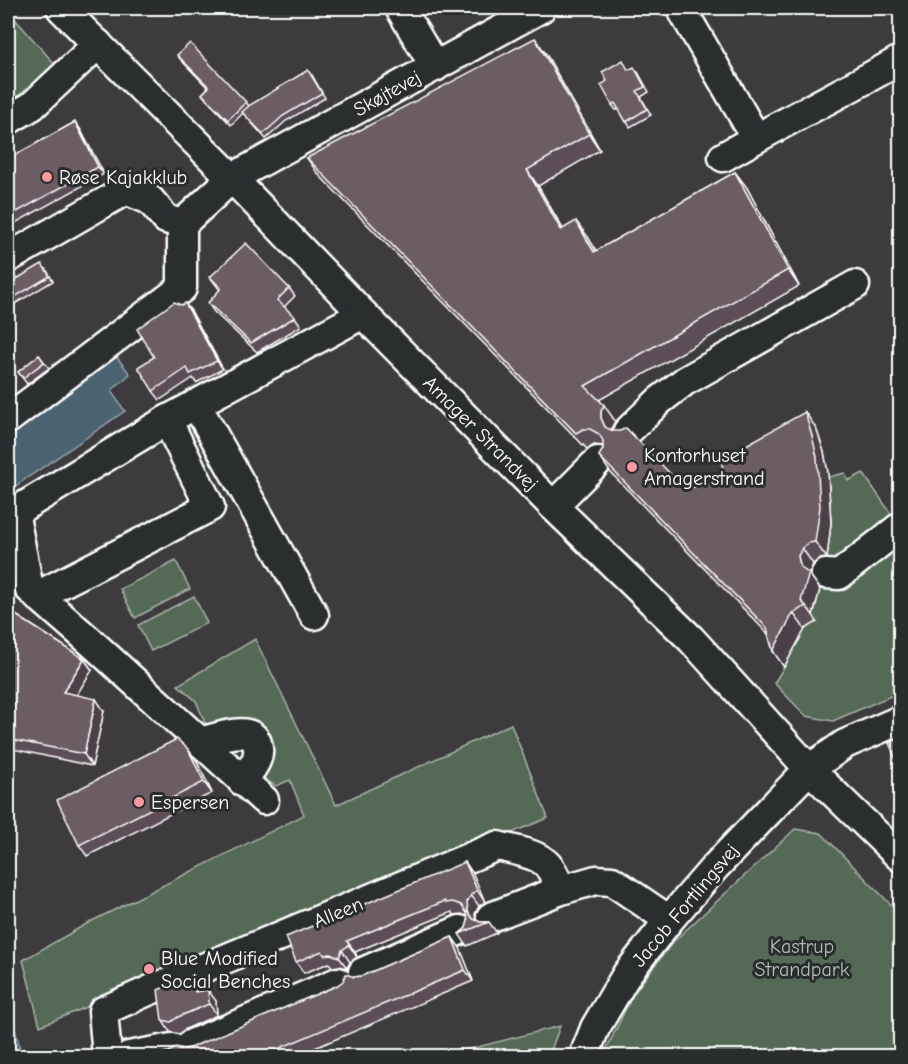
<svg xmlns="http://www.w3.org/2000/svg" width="908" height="1064" viewBox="0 0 908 1064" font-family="'Comic Neue',sans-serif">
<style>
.green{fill:#546a56;stroke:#aab4aa;stroke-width:1.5}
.water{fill:#4c6471;stroke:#94a2aa;stroke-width:1.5}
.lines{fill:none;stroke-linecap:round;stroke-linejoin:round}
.minor-casing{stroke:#fff;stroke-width:33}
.minor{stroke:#2a2d2e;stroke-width:28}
.wall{fill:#5d4e56;stroke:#fff;stroke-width:1.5}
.shaded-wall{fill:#4c4046;stroke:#fff;stroke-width:1.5}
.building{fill:#6c5b64;stroke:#fff;stroke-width:1.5}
.poi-dot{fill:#ff9aa2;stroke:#2a2d2e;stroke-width:2}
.labels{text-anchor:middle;stroke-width:6;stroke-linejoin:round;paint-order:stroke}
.street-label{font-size:20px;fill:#fff;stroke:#2a2d2e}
.poi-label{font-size:20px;fill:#fff;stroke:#2a2d2e;text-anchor:start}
.park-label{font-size:20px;fill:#b2bcb3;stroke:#2a2d2e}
</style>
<rect width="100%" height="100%" fill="#3e3b3e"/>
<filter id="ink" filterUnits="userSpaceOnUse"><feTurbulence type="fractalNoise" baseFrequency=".0167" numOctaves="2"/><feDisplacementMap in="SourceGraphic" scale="12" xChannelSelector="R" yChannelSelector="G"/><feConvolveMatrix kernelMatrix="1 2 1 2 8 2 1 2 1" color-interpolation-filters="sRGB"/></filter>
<g filter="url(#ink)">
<g class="green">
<path d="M8 11 59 69 8 111Z"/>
<path d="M845 473 848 481 863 473 896 521 840 565 825 563 831 523 828 477Z"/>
<path d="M900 539V692L833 721 806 716 774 683 784 667 815 609 821 584Z"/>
<path d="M176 561 190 589 135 618 120 589Z"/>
<path d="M194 596 207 623 151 651 138 625Z"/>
<path d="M255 639 336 805 511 724 548 818 40 1026 23 960 90 922 304 815 290 780 276 786 263 778V771L272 759 273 745 259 727 206 725 196 701 178 685Z"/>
<path d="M795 829 821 833 900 914V1056H603L633 994 673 942Z"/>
<path d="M560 1026 549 1056H441H442Z"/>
</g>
<g class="water">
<path d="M111 350 130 374 111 391 125 411 8 491V428Z"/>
<path d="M8 1002 22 1056H8Z"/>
</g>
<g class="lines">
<defs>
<g id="minor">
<path d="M61 8 232 178 363 314 553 506 691 639 809 769 900 857"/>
<path d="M400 8 435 67"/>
<path d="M681 8 756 138"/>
<path d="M8 120 32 106 98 44"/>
<path d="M723 157C782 123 842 93 900 60"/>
<path d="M8 258 126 190 150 200 166 219 182 224 232 178 541 8"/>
<path d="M196 404 314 615"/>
<path d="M8 419 182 288V224"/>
<path d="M628 431 659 401 685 381 855 285"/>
<path d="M553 506 598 461"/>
<path d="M14 512 29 588 92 643 264 800"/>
<path d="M8 516 167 420 363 314"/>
<path d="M826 574 839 575 900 527"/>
<path d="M37 596 210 507 167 420"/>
<path d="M200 742C212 739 234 731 247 734 252 735 255 738 257 743 262 758 251 769 242 781"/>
<path d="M491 917 561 890 596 880 612 881 669 920"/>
<path d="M363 972 460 930"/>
<path d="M192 1044 338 982"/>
<path d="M107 1056 103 1011 148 991 497 846C510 849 533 853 543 861 552 867 557 881 561 890"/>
<path d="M129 1056 172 1048"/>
<path d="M584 1056 595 1028 627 974 669 920 715 867 809 769 845 744 900 720"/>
</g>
</defs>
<use href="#minor" class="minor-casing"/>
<use href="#minor" class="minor"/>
</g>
<g class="wall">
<path d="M546 54 600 150 538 186 563 229 588 237 596 251 735 172 747 188 799 286 599 400 615 421 612 427V430L685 489 725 481 816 428 824 452 828 473 831 523 827 558 819 559 813 564 810 572V575L820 589 813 615 817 622 805 629 784 667 773 651 768 634 610 472 599 456 603 449V446L594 445 587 449 318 174 307 158Z"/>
<path d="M177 55 246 102 249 106 312 75 325 98 286 121 266 139 243 113 231 125 206 99 202 94 208 88 181 60Z"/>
<path d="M629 69 638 72 649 92 641 97 651 115 630 127 619 109 616 110 612 105Z"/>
<path d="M75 122 80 129 104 174 8 227V159Z"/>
<path d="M46 269 53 281 8 308V284Z"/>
<path d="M210 277 289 288 295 296 284 307 295 317 301 326 257 352 214 312 208 303 220 290Z"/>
<path d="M191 311 223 369 196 383 193 378 160 400 153 391 154 357Z"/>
<path d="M39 355 49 368 27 384 18 372Z"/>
<path d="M8 610 84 659 92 670 76 695 104 711 92 766 8 748Z"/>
<path d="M196 760 212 793 87 856 79 845Z"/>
<path d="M465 862 473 874 485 902 479 906 475 914 476 920 480 922H489L497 933 467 946 459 934 466 928 468 921V916L461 914 454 915 452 912 355 952 357 957 350 962 347 968 339 966 332 967 329 963 304 973 296 962Z"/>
<path d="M452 937 460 948 473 981 296 1056H145L190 1048 336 986 354 977 362 976Z"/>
<path d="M201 987V991L216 1001 217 1015 186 1029 179 1034 170 1032 162 1020Z"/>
</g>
<g class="shaded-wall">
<path d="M535 38 546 54 600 150 589 134Z"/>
<path d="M75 122 80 129 104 174 98 167Z"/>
<path d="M527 170 538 186 572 246 561 230Z"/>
<path d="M735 172 747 188 799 286 788 270Z"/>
<path d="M576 221 588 237 606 268 594 252Z"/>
<path d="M185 303 191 311 223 369 217 361Z"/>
<path d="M604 405 615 421 612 427V434L605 427 601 418V411Z"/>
<path d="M805 412 816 428 824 452 828 473 831 523 827 558 815 542Z"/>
<path d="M802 548 813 564 810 572V575L820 589 813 615 806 606 801 601 800 566 798 556Z"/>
<path d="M793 613 805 629 784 667 773 651Z"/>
<path d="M84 659 92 670 71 704 63 692Z"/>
<path d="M96 699 104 711 92 766 84 754Z"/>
<path d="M188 749 196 760 212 793 204 782Z"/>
<path d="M465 862 473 874 485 902 477 890Z"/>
<path d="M471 895 479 906 475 914 476 923 468 912 467 902Z"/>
<path d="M452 937 460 948 473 981 465 970Z"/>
<path d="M347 941 355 952 357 957 349 945Z"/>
<path d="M342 950 350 962 347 968 339 957Z"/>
<path d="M193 975 201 987 203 1003 195 992Z"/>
<path d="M208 990 216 1001 217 1015 209 1004Z"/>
</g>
<g class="building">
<path d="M535 38 589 134 527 170 561 230 576 221 594 252 735 172 788 270 585 386 604 405 601 411V418L605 427 613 431H620L626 428 685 489 725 481 721 459 805 412 812 436 817 457 820 507 815 542 808 543 802 548 798 556 800 566 805 571 809 573 801 601 806 606 793 613 773 651 767 628 599 456 603 449V441L599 434 590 429H583L576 433 307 158Z"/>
<path d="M190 43 246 102 228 120 202 94 209 87 177 55Z"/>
<path d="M623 60 628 70 634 67 645 87 637 91 647 109 626 122 615 103 612 105 601 85 607 81 602 72Z"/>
<path d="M308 70 322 93 283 116 263 134 242 112 250 105Z"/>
<path d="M75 122 98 167 8 217V159Z"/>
<path d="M246 243 289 288 277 300 295 317 251 343 208 303 221 288 210 277Z"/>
<path d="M42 264 50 276 8 301V284Z"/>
<path d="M174 302 181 305 185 303 217 361 190 374 187 368 153 391 138 367 154 357 137 329Z"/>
<path d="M39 355 44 362 23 378 18 372Z"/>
<path d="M8 610 84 659 63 692 96 699 84 754 8 739Z"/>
<path d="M900 738V769L889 743Z"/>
<path d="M177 739 188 749 204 782 79 845 57 800Z"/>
<path d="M465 862 477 890 471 895 467 902 468 912 473 919 480 922H489L459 934 466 928 468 921 467 913 461 905 453 902 446 903 445 901 347 941 349 945 342 950 339 957 331 954 324 955 322 951 296 962 286 937Z"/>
<path d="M452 937 465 970 261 1056H145L167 1053 174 1049 176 1047 183 1049 190 1048 336 986 343 981 346 974 354 977 362 976Z"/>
<path d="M193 975 195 992 208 990 209 1004 178 1017 171 1022 162 1020 158 990Z"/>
</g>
</g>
<g class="poi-dot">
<circle cx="47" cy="177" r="6"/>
<circle cx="632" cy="467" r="6"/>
<circle cx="139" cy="802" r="6"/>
<circle cx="149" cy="969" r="6"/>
</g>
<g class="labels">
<g class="street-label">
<text transform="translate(387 93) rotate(-29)" y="7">Skøjtevej</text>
<text transform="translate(481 433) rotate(45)" y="7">Amager Strandvej</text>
<text transform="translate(685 905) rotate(-50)" y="7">Jacob Fortlingsvej</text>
<text transform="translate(338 912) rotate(-22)" y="7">Alleen</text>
</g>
<g class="poi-label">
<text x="59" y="184">Røse Kajakklub</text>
<text x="644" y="462">Kontorhuset<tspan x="644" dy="23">Amagerstrand</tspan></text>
<text x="151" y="809">Espersen</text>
<text x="161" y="965">Blue Modified<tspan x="161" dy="23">Social Benches</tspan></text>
</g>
<g class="park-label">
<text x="802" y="953">Kastrup<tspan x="802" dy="23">Strandpark</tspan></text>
</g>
</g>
<rect width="908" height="1064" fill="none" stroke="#2a2d2e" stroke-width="30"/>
<rect x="15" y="15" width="878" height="1034" fill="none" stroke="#fff" stroke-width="2" filter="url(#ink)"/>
</svg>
